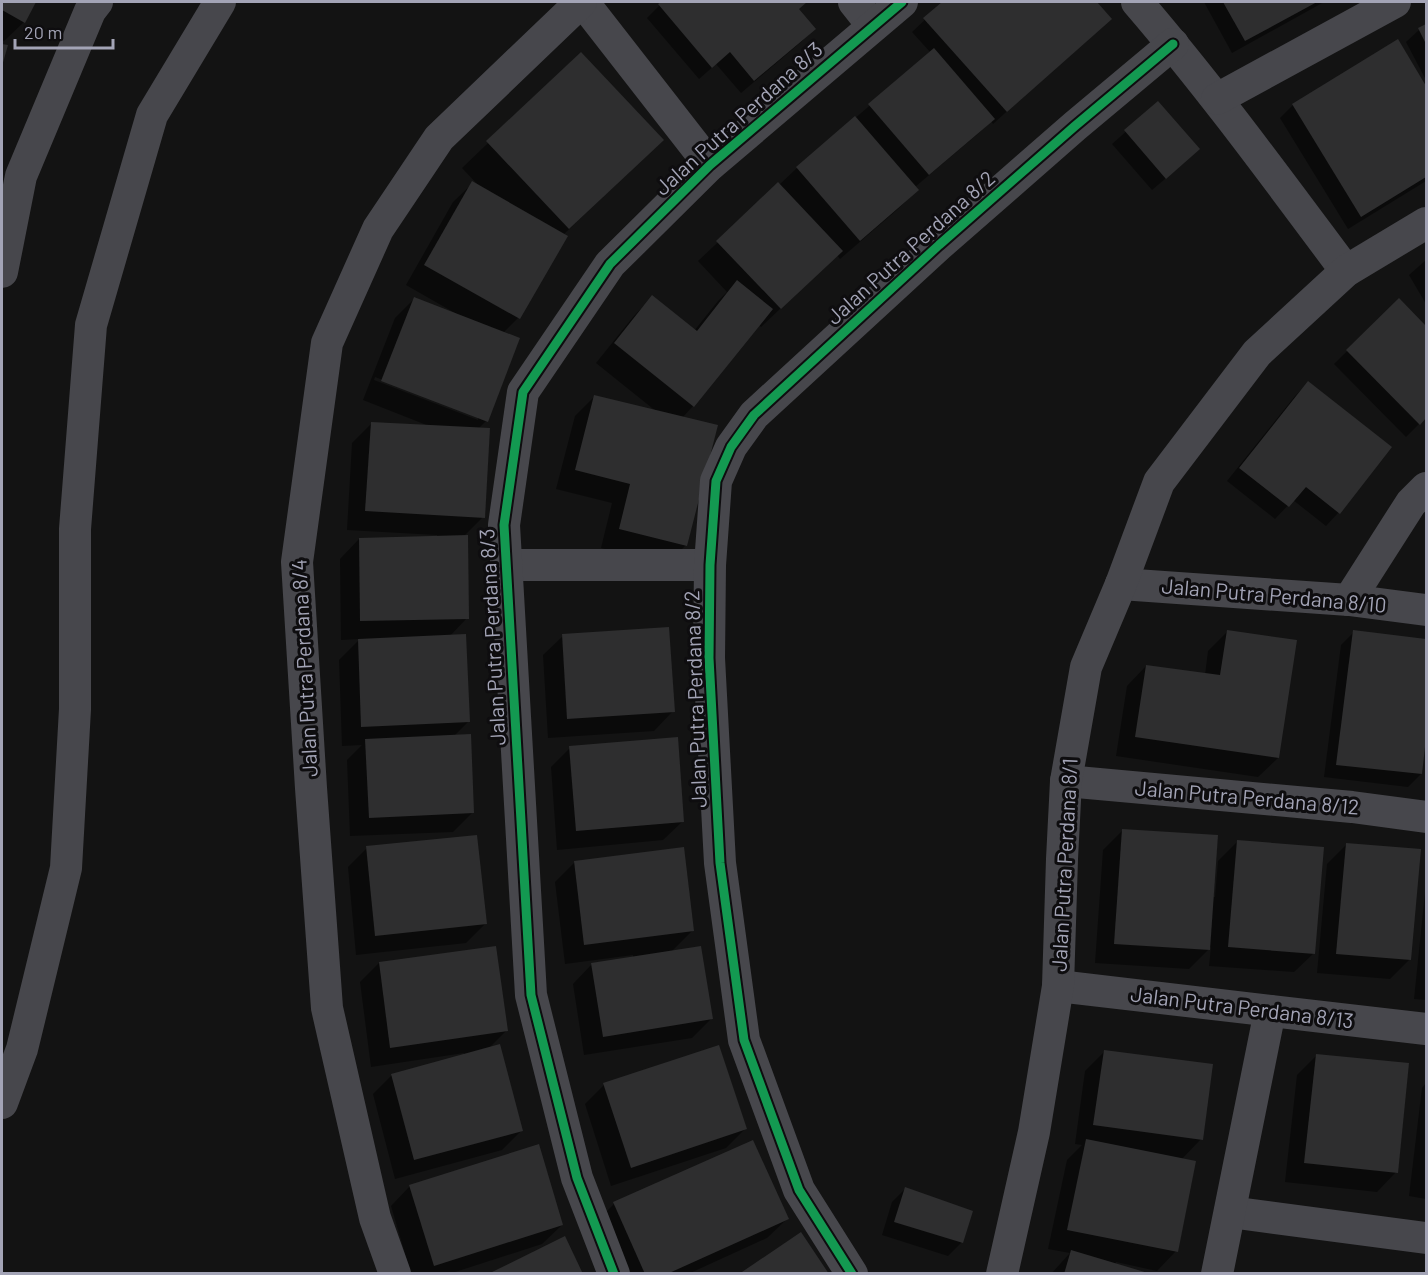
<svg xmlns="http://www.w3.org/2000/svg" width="1428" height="1275" viewBox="0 0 1428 1275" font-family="Barlow,sans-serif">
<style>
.shadow{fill:#0007;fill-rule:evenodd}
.building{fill:#2e2e2f}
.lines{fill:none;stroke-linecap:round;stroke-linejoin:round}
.street{stroke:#47474c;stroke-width:32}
.cycleway-casing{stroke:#0e0d0f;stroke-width:13}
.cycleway{stroke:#139951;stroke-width:9}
.labels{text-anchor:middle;stroke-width:6;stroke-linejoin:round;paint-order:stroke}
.street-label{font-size:21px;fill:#a3a4b6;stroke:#0e0d0f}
</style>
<rect width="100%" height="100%" fill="#131313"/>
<g class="shadow">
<path d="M2 2H35L24 22 4 41 2 40Z"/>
<path d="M663 2H805L797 9 814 29 801 42 741 93 716 64 699 79 647 18Z"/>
<path d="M944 2H1095L1110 18 993 124 991 121 980 132 915 187 917 190 898 209 840 259 837 255 761 327 759 325 693 406 682 418 686 545 667 564 601 548 612 503 556 489 575 416 594 397 657 412 596 363 633 317 652 297 694 331 718 301 727 292 698 261 797 168 931 53 912 32Z"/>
<path d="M1204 2H1324L1232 53Z"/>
<path d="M1426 26V80L1406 42 1419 30Z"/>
<path d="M1398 41 1426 89V181L1348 229 1280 118 1293 105Z"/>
<path d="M581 54 636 165 563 235 566 236 518 318 503 333 486 421 478 429 483 517 463 537 467 618 449 637 469 721 454 736 473 812 453 832 350 836 347 760 362 745 342 746 339 660 360 639 341 640 340 559 359 539 437 538V535L347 530 352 443 372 423 429 426 363 400 395 318 414 299 455 314V313L406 285 453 202 473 183 479 186 462 168ZM375 377 478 416V420L374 380Z"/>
<path d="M1158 103 1185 162 1152 190 1112 144Z"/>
<path d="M1426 260V304L1409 275Z"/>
<path d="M1399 300 1426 328V417L1406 437 1334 364Z"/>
<path d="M1308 383 1390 447 1338 513 1326 526 1293 500 1275 519 1227 481 1295 396Z"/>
<path d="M1227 632 1278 758 1258 777 1116 756 1127 686 1146 666 1205 675 1208 651Z"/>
<path d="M1354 632 1426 640V725L1421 774 1408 787 1324 777 1341 645Z"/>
<path d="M563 636 673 711 654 731 548 738 543 655Z"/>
<path d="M570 748 683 821 663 840 557 850 551 767Z"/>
<path d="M1123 830 1212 897H1215L1218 861 1237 842 1314 953 1294 972 1209 966 1211 947 1189 969 1095 963 1103 850Z"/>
<path d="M1347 844 1409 960 1390 979 1317 973 1327 864Z"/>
<path d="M367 848 485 924 466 943 356 955 348 867Z"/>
<path d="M574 863 692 931 671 952 711 1019 692 1038 584 1055 573 984 592 964 633 958V955L565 964 555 882Z"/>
<path d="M1426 883V1000L1414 999Z"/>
<path d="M379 963 506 1031 488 1049 521 1131 502 1150 395 1179 373 1094 392 1075 464 1056V1053L371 1067 360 982Z"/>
<path d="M1104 1052 1201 1139 1181 1160 1176 1251 1157 1271 1116 1262 1115 1265 1145 1274H1051L1070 1253 1048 1249 1067 1160 1082 1145 1075 1144 1085 1071Z"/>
<path d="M1317 1055 1396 1172 1377 1192 1285 1182 1297 1075Z"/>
<path d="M1426 1083V1199L1409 1196 1422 1088Z"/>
<path d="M604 1085 745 1129 726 1148 611 1186 585 1104Z"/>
<path d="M410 1186 562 1225 542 1244 449 1274H411L391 1206Z"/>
<path d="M905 1189 971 1212 961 1243 948 1256 882 1235 892 1202Z"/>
<path d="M614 1204 787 1219 767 1238 688 1274H617L595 1223Z"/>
</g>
<g class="building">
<path d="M2 2H36L25 23 2 10Z"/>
<path d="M661 2H807L799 9 816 29 754 81 730 52 712 68 658 4Z"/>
<path d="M942 2H1097L1112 19 1007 112 923 18Z"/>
<path d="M1223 2H1317L1245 41Z"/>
<path d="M1426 24V44L1418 28Z"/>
<path d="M1398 39 1426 86V177L1361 217 1292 104Z"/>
<path d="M2 44 8 45 2 66Z"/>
<path d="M934 48 995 119 929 175 868 104Z"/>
<path d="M581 52 664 140 569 229 486 141Z"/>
<path d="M1158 101 1200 149 1166 179 1124 130Z"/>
<path d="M855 116 919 190 860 241 796 167Z"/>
<path d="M472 181 568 236 520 319 424 265Z"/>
<path d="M778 182 843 251 781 309 716 241Z"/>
<path d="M737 280 773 309 694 407 614 343 652 295 697 331Z"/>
<path d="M414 297 520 338 488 422 381 381Z"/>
<path d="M1399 298 1426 326V418L1420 425 1346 350Z"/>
<path d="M1308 381 1392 447 1340 514 1306 487 1289 507 1239 468Z"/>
<path d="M594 395 718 425 687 546 619 529 630 484 575 470Z"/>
<path d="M371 422 490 428 485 518 365 511Z"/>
<path d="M468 535 469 619 360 621 359 538Z"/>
<path d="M669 627 675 712 567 719 562 634Z"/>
<path d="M1227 630 1297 640 1279 758 1135 737 1146 665 1220 675Z"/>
<path d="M1353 630 1426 639V738L1422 774 1336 765Z"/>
<path d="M466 634 470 722 361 727 358 639Z"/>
<path d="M471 734 474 813 369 818 365 739Z"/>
<path d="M678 737 684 822 576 831 569 746Z"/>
<path d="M1122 829 1218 835 1210 950 1114 944Z"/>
<path d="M477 835 487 924 375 936 366 846Z"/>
<path d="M1237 840 1324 847 1315 954 1228 947Z"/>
<path d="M1346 843 1421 849 1411 960 1336 954Z"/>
<path d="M684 847 694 931 584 945 574 861Z"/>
<path d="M496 946 508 1031 390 1048 379 962Z"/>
<path d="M701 946 713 1019 603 1037 591 963Z"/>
<path d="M500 1044 523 1131 414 1160 391 1074Z"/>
<path d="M719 1045 747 1129 631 1168 603 1083Z"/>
<path d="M1104 1050 1213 1064 1203 1140 1093 1125Z"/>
<path d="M1316 1054 1409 1063 1398 1173 1304 1163Z"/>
<path d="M1086 1139 1196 1161 1178 1252 1067 1230Z"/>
<path d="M753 1140 789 1219 667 1274H645L613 1202Z"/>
<path d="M539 1144 563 1225 434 1266 409 1185Z"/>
<path d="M905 1187 973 1211 963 1243 894 1222Z"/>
<path d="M801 1232 829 1274H739Z"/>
<path d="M565 1236 583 1274H488Z"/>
<path d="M1071 1250 1148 1273V1274H1064Z"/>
</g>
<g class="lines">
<g class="street">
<path d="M583 2 710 165"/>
<path d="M854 2 873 26"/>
<path d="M1137 2C1211 88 1278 180 1346 271"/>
<path d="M1217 99 1395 2"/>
<path d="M2 272 21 176 90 11 97 2"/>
<path d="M506 565H710"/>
<path d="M1121 584 1349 600 1426 610"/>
<path d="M1349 600 1411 503 1426 488"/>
<path d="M1066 781 1352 807 1426 817"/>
<path d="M1058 986 1426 1029"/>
<path d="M2 1103 22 1049 66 868 75 709V529L91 325 152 115 220 2"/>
<path d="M1230 1212 1426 1238"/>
<path d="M395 1274 375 1218 327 1008 311 788 297 562 327 343 378 229 439 138 581 2"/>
<path d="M614 1274 577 1178 531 995 504 525 523 392 610 264 710 165 902 2"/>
<path d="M852 1274 799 1190 744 1040 720 863 709 658 710 565 716 481 731 447 754 415 939 245 1075 126 1173 44"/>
<path d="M1002 1274 1034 1132 1058 986 1062 859 1066 781 1086 667 1121 584 1159 482 1257 353 1346 271 1426 223"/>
<path d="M1217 1274 1270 1011"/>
</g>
<defs>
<g id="cycleway">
<path d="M614 1274 577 1178 531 995 504 525 523 392 610 264 710 165 902 2"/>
<path d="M852 1274 799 1190 744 1040 720 863 709 658 710 565 716 481 731 447 754 415 939 245 1075 126 1173 44"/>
</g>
</defs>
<use href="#cycleway" class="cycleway-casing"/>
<use href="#cycleway" class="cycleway"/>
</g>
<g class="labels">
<g class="street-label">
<text transform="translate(739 119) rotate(-42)" y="7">Jalan Putra Perdana 8/3</text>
<text transform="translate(911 248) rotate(-42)" y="7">Jalan Putra Perdana 8/2</text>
<text transform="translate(1274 596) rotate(5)" y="7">Jalan Putra Perdana 8/10</text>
<text transform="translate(493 637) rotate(-93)" y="7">Jalan Putra Perdana 8/3</text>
<text transform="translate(305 668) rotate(-93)" y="7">Jalan Putra Perdana 8/4</text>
<text transform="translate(696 699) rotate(-92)" y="7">Jalan Putra Perdana 8/2</text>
<text transform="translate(1247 798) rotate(5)" y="7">Jalan Putra Perdana 8/12</text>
<text transform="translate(1065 865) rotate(-87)" y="7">Jalan Putra Perdana 8/1</text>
<text transform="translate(1242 1008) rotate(7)" y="7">Jalan Putra Perdana 8/13</text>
</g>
</g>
<rect width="1428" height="1275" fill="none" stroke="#a3a4b6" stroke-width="6"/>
<path d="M15 39v9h98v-9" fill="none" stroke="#a3a4b6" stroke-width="3"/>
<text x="24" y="39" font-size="18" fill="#a3a4b6" stroke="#0e0d0f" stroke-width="4.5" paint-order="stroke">20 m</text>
</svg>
